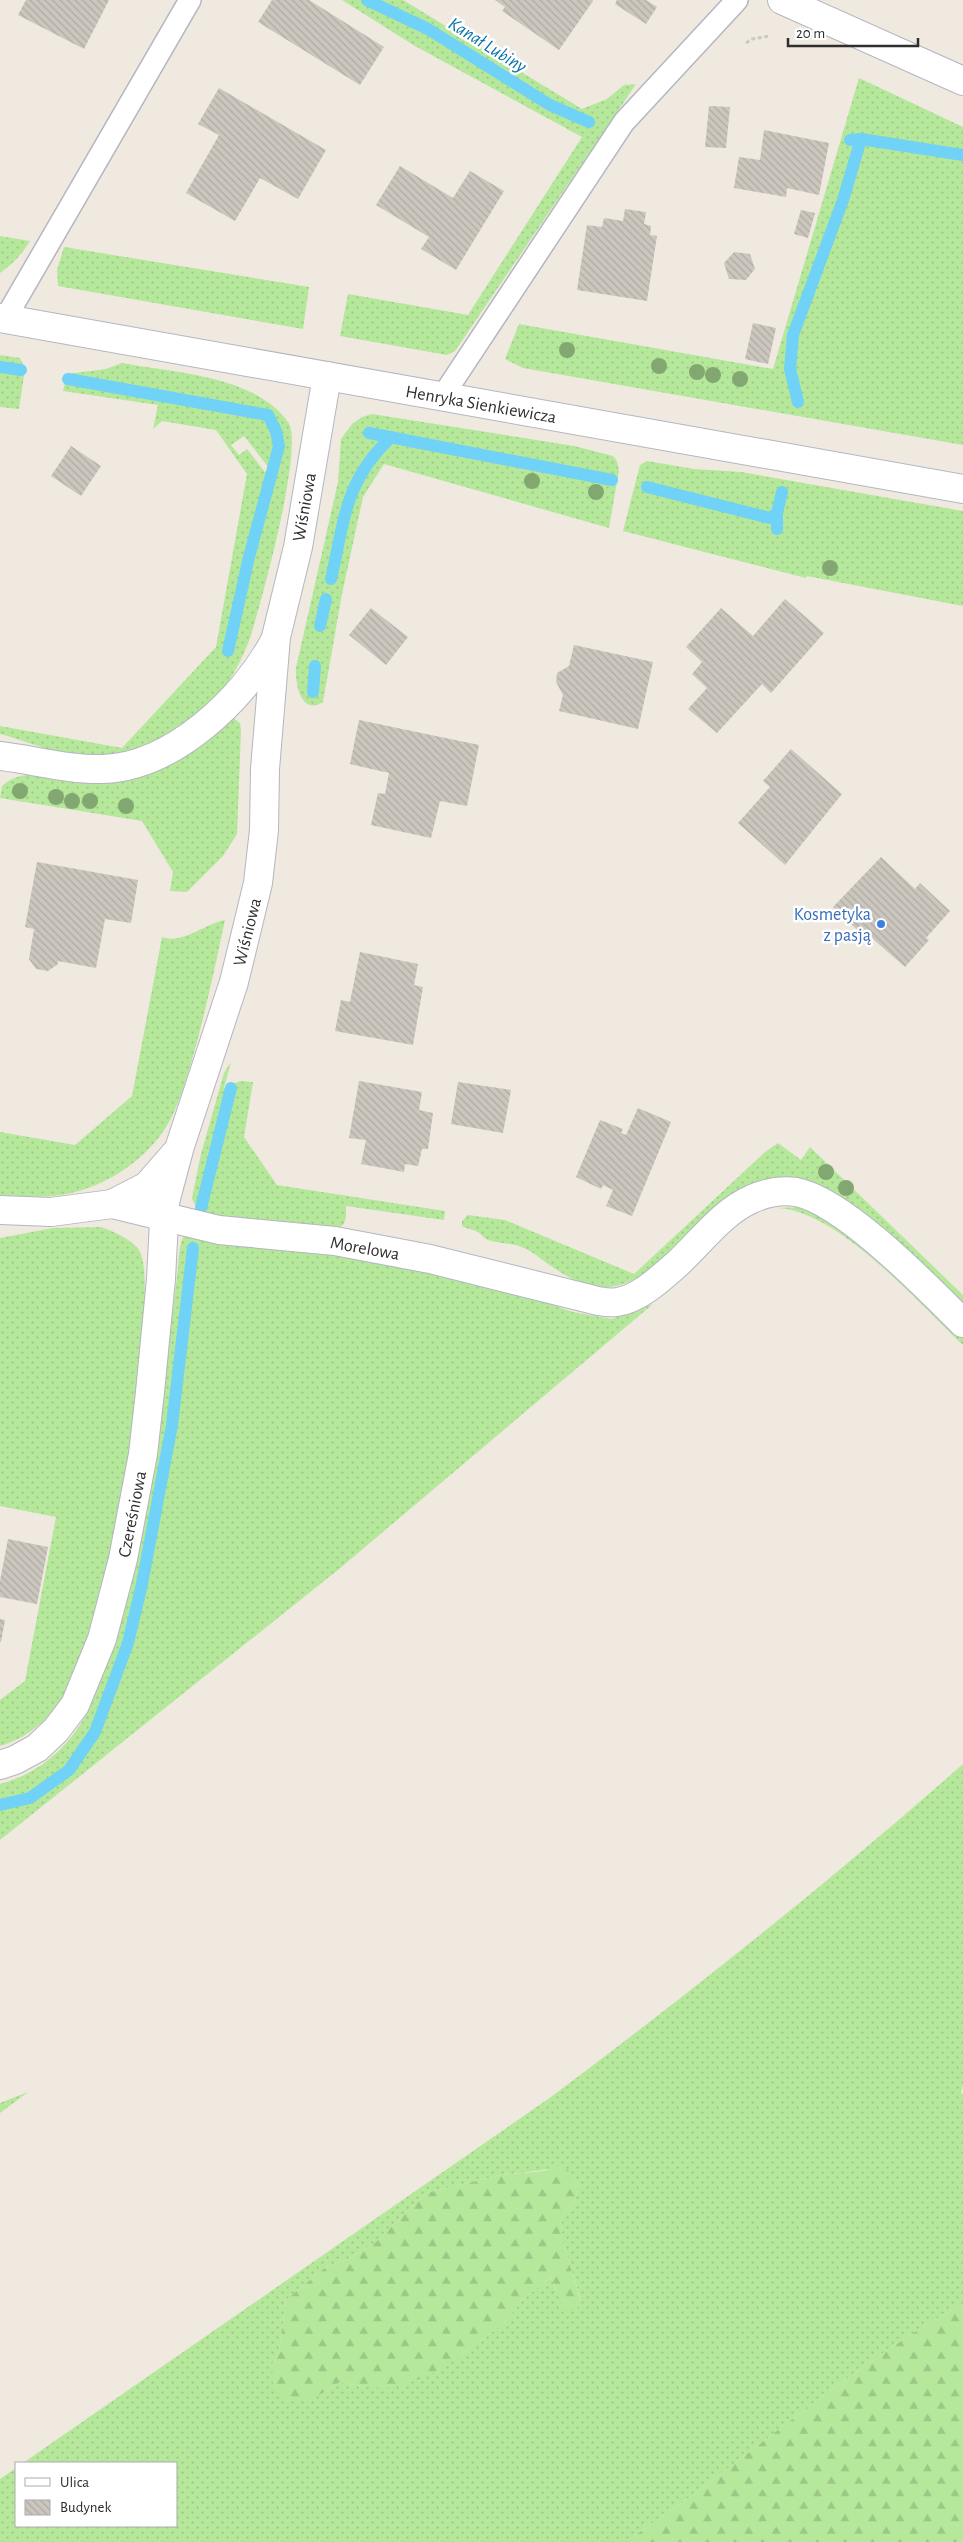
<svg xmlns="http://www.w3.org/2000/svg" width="963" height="2542" viewBox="0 0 963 2542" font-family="'Alegreya Sans',sans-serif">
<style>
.grass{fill:url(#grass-dots);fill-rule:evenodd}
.forest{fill:url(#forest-firs)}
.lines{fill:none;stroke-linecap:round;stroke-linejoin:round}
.stream{stroke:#6fd2f6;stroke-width:12}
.building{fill:url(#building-back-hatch)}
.lane-casing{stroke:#b4b6c1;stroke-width:24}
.street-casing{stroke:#b4b6c1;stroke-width:30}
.secondary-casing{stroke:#b4b6c1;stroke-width:30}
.path{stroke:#c9c9c9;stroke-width:3;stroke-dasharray:4 2.5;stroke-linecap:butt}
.lane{stroke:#fff;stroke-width:21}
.street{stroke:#fff;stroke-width:28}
.secondary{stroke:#fff;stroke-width:28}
.tree{fill:#83a771}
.shop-dot{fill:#3f7fe0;stroke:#fff;stroke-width:2}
.labels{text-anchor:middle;stroke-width:5;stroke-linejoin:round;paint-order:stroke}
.street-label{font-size:18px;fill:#2e2e2e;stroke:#fff}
.shop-label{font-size:18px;fill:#366cbe;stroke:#fff;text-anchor:end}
.water-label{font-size:19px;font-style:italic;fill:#0672a9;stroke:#fff}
</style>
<defs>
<pattern id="grass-dots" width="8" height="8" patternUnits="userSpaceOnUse" patternTransform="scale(1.25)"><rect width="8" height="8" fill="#b5e89a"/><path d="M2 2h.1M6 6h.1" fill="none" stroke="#9cc785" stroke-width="1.8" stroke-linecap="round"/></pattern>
<pattern id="forest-firs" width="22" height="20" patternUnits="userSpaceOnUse" patternTransform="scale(1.25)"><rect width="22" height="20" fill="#b5e89a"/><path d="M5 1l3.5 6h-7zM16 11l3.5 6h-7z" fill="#9cc785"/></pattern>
<pattern id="building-back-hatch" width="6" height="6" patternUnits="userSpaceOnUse" patternTransform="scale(1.25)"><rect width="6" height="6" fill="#cbc7be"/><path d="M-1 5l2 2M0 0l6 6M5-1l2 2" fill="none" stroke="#afaba4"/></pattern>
</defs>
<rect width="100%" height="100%" fill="#efe9e0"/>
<g class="grass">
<path d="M342 0H403L582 109 607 99 624 85 636 84 455 351 447 355 340 336 348 294 468 315 582 137 415 46Z"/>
<path d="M859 78 963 127V445L523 368 505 359 519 324 773 369Z"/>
<path d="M0 236 30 241C22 254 13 264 0 273Z"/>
<path d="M64 247 309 287 303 329 58 286 57 270Z"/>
<path d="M0 355 20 358 25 369 19 409 0 407Z"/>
<path d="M122 363C175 373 254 375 288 422 305 445 261 602 251 635 245 653 236 670 226 686 209 712 153 751 121 757 115 758 106 756 99 756 87 755 73 756 61 753 40 748 21 739 0 734V726L122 748 216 647 247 474 216 430 162 421 153 429 158 405 63 391 67 374 106 369ZM244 436 269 468 265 472 247 449 239 455 231 445Z"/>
<path d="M372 414 574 446 613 456 617 461 619 470 609 528 384 464 363 497 342 594 323 702C301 716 295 684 296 668L338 482 341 439 352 424 362 417Z"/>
<path d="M647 461 694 469 741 472 963 511V606L807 576 806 578 623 531 640 465Z"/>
<path d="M232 717 240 723 241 730 237 834 223 856 187 892 170 891 173 872 142 821 0 798 2 786C18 771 38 775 58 775Z"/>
<path d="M225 920C215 967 205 1014 192 1060 184 1086 176 1115 160 1136 136 1167 99 1189 61 1195 41 1198 20 1196 0 1195V1132L75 1145 132 1096 162 937C182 945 206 923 225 920Z"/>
<path d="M231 1062 224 1088 240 1081 253 1082 244 1137 277 1185 445 1211 444 1220 346 1206V1218L343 1225 336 1229 275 1226 206 1214C200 1210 194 1206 192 1198L201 1154 224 1073Z"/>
<path d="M778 1143 801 1160 810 1147 963 1295V1310L802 1180 647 1273C608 1295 588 1291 551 1266 543 1261 535 1253 526 1249 514 1243 501 1244 488 1240 483 1238 481 1233 476 1231 471 1229 467 1229 462 1226V1221L468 1215 505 1220 634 1274 765 1152Z"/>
<path d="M804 1207 855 1236 963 1335V1345C919 1304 838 1210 777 1208Z"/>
<path d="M101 1227C113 1231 131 1239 139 1250 159 1279 122 1513 111 1557 101 1600 91 1647 70 1686 54 1715 31 1737 0 1746V1700L25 1681 56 1517 0 1506V1238L53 1228Z"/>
<path d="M184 1235 334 1253 427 1269 536 1299 573 1312 612 1319 653 1304 339 1569 0 1840V1784C34 1775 61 1754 80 1725 100 1693 109 1654 119 1618 140 1544 157 1470 164 1393 168 1354 172 1315 177 1276 179 1263 178 1247 184 1235Z"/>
<path d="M963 1764V2085L961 2093 963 2094V2304C842 2370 740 2467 625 2542H0V2479L16 2468V2526H176V2463H23L551 2097C692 1991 831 1881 963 1764ZM553 2169 571 2173 579 2186 575 2201 561 2217 562 2240 581 2300 557 2292 551 2277 523 2299 505 2322 455 2360 365 2387 340 2382 313 2399 272 2364 279 2352 286 2300 327 2266 347 2260 376 2242 426 2193 501 2175Z"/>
<path d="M28 2092 0 2113V2103Z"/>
</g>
<g class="forest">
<path d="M562 2165 571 2173 579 2186 575 2201 561 2217 562 2240 581 2301 576 2311 565 2310 551 2277 523 2299 505 2322 455 2360 426 2377 391 2388 365 2387 340 2382 313 2399 282 2401 273 2388 272 2364 279 2352 286 2300 327 2266 347 2260 376 2242 426 2193 501 2175 545 2171Z"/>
<path d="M963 2304V2542H625C740 2467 842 2370 963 2304Z"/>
</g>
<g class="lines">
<g class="stream">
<path d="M367 0 428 29 550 105 589 122"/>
<path d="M850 140 861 139 963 155"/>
<path d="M0 367 21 370"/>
<path d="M68 379 268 415 276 431 279 446 249 557 228 651"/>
<path d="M798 402 790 369 793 335 843 200 861 139"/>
<path d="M369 433 612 480"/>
<path d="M647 487 770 518 777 513 782 492"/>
<path d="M777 513V529"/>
<path d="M331 579C345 519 344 482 391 437"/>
<path d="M320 626 326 599"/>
<path d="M313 692 315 666"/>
<path d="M201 1208 231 1088"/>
<path d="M0 1805 30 1798 69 1770 95 1732 128 1643 142 1584 172 1425 193 1248"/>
</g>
</g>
<g class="building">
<path d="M26 0H109L84 49 18 15Z"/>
<path d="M272 0H309L384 47 360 85 258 22Z"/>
<path d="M495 0H592L593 1 559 50 502 11 505 7Z"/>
<path d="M617 0H646L657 7 646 24 615 4Z"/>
<path d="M219 88 326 150 298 199 260 178 235 221 186 193 219 135 198 124Z"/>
<path d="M709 106 730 107 726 148 705 147Z"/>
<path d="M764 130 829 143 819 195 787 188 786 197 734 188 739 157 760 160Z"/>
<path d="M400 166 453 198 470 171 504 191 456 270 421 249 429 237 376 205Z"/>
<path d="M625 209 646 212 644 224 651 226 650 235 657 236 647 301 577 290 587 225 602 227 604 218 623 221Z"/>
<path d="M801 210 815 213 808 238 794 234Z"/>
<path d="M734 252 750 254 755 269 746 280 729 279 724 263Z"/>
<path d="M753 323 776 328 768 364 745 359Z"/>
<path d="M71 446 101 466 81 496 51 476Z"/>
<path d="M785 599 824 633 771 693 762 684 717 733 688 709 707 688 692 674 702 662 686 647 721 608 753 636Z"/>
<path d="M371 608 408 637 386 665 349 635Z"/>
<path d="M574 645 653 662 638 729 559 711 563 695 556 682 557 673 569 666Z"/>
<path d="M359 720 479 745 467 806 440 801 431 838 371 825 378 793 385 794 389 773 350 764Z"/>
<path d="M791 749 842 794 785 865 738 823 770 787 763 781Z"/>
<path d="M881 857 915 889 920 883 950 911 926 938 929 940 905 967 873 939 870 942 833 907Z"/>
<path d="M37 862 138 880 131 923 105 919 96 968 58 961V964L48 971 36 969 29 959 34 929 25 927Z"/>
<path d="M360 952 418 964 414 985 423 987 413 1045 335 1031 341 1000 350 1002Z"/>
<path d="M359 1081 422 1092 419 1110 433 1113 428 1149H422L418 1166 405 1164 404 1172 361 1164 366 1140 349 1138Z"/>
<path d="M458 1082 511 1090 503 1133 451 1124Z"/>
<path d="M638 1108 671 1122 632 1216 606 1206 613 1190 603 1185 601 1189 576 1177 600 1120 623 1129 621 1133 626 1135Z"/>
<path d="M8 1539 48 1547 37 1604 0 1597V1581Z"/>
<path d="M0 1619 5 1620 1 1642H0Z"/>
</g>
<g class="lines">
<defs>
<g id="lane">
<path d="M5 319 190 0"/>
<path d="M442 397 624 122 737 0"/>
</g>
<g id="street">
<path d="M782 0 963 81"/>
<path d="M0 756C34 760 69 770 103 769 172 767 243 700 274 642"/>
<path d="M112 1204 147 1186 174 1155"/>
<path d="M0 1210 51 1212 112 1204 219 1230 335 1241 430 1259 598 1301C604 1302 611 1303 617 1302 639 1299 661 1278 677 1264 701 1242 722 1212 752 1199 765 1193 781 1190 796 1192 844 1201 928 1288 963 1323"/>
<path d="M0 1765 15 1760 37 1748 56 1730 75 1705 102 1639 123 1559 143 1454 150 1392 161 1279 165 1202 180 1146 234 982 258 883 264 830 265 769 276 637 298 547 327 376"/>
</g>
<path id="secondary" d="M0 318 963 489"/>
</defs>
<use href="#lane" class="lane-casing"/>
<use href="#street" class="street-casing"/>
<use href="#secondary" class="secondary-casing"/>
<path class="path" d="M746 43 752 39 769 36"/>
<use href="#lane" class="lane"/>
<use href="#street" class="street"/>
<use href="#secondary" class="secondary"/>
</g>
<g class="tree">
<circle cx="567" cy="350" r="8"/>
<circle cx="659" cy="366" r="8"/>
<circle cx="697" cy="372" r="8"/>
<circle cx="713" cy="375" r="8"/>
<circle cx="740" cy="379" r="8"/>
<circle cx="532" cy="481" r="8"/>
<circle cx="596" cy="492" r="8"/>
<circle cx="830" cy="568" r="8"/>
<circle cx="20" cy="791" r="8"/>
<circle cx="56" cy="797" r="8"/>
<circle cx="72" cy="801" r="8"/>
<circle cx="90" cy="801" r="8"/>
<circle cx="126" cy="806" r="8"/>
<circle cx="826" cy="1172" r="8"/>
<circle cx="846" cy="1188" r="8"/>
</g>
<circle class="shop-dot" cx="881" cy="924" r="5"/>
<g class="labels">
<g class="street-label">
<text transform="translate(481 404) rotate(10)" y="6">Henryka Sienkiewicza</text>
<text transform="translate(304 507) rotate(-80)" y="6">Wiśniowa</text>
<text transform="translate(247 932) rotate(-76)" y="6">Wiśniowa</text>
<text transform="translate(365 1248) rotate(10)" y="6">Morelowa</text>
<text transform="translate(132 1514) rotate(-79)" y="6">Czereśniowa</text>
</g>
<g class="shop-label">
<text x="871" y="920">Kosmetyka<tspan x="871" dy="21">z pasją</tspan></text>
</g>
<g class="water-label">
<text transform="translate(488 44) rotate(32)" y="7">Kanał Lubiny</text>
</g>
</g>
<rect x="15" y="2462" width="162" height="65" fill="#ffffff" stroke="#ababab"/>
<rect x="25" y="2478" width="25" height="8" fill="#ffffff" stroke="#ababab"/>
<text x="60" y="2487" font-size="15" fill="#2e2e2e">Ulica</text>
<rect x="25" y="2500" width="25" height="15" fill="url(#building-back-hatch)" stroke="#ababab"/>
<text x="60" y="2512" font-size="15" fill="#2e2e2e">Budynek</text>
<path d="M788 38v8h130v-8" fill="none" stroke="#2e2e2e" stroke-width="2.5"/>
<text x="796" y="38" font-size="15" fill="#2e2e2e" stroke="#ffffff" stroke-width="4" paint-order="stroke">20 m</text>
</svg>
